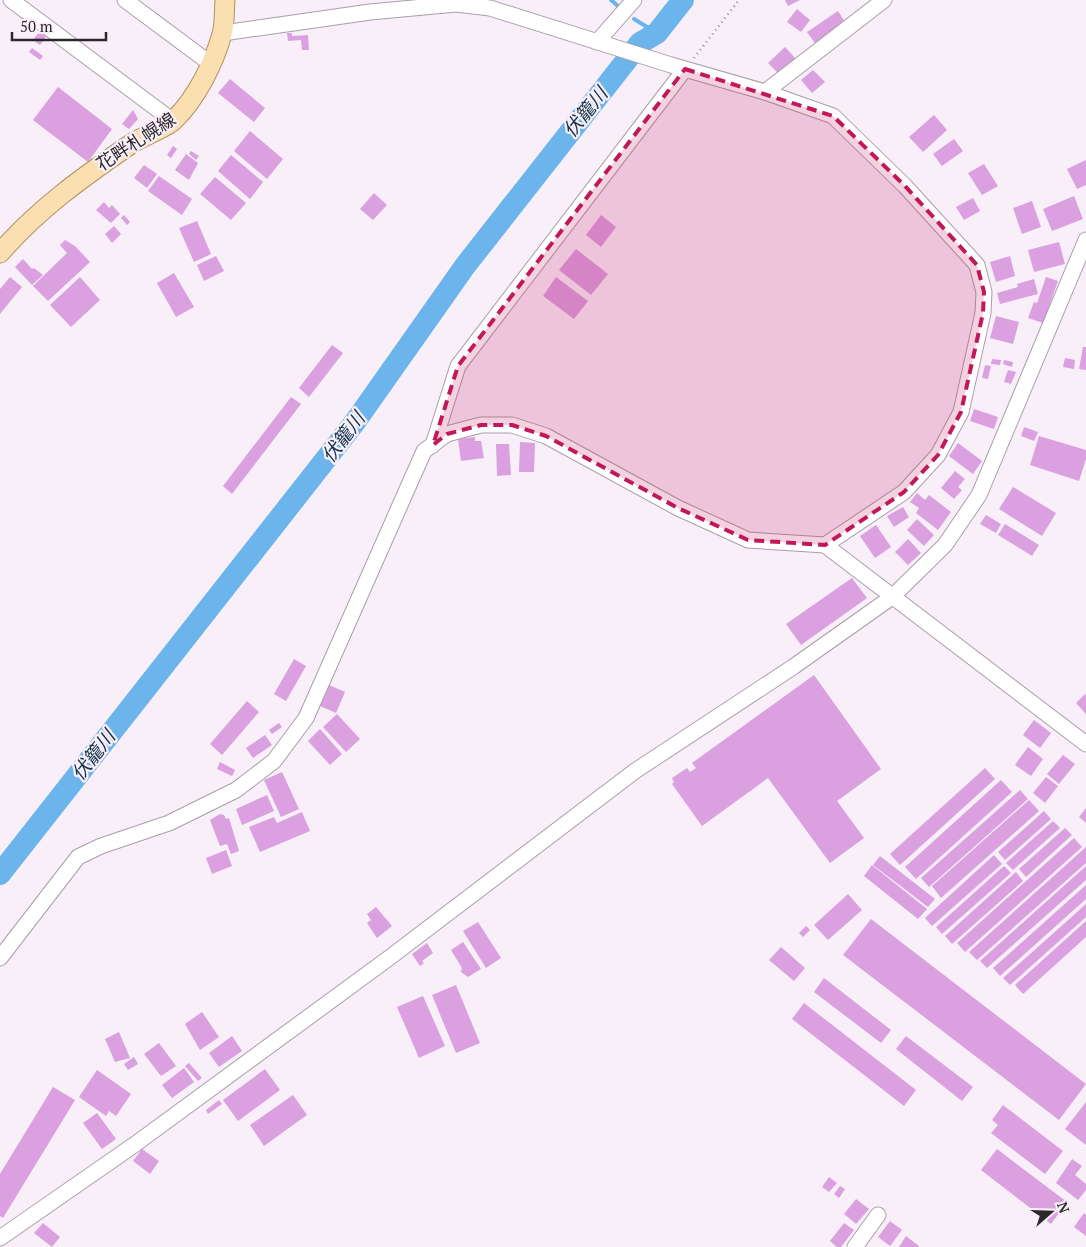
<svg xmlns="http://www.w3.org/2000/svg" width="1086" height="1247" viewBox="0 0 1086 1247" font-family="'PT Serif','Noto Sans JP',serif">
<style>
.lines{fill:none;stroke-linecap:round;stroke-linejoin:round}
.stream{stroke:#6bb4ec;stroke-width:4}
.river{stroke:#6bb4ec;stroke-width:22}
.building{fill:#daa0e0}
.minor-casing{stroke:#a89fa9;stroke-width:17}
.major-casing{stroke:#b09161;stroke-width:21}
.path{stroke:#958f96;stroke-width:2.5;stroke-dasharray:1 4;stroke-linecap:butt}
.minor{stroke:#fff;stroke-width:15}
.major{stroke:#fadfb1;stroke-width:19}
.marked{fill:#c2185b;fill-opacity:0.2;stroke:#c2185b;stroke-width:4;stroke-dasharray:10 6;stroke-linejoin:round}
.labels{text-anchor:middle;stroke-width:4.5;stroke-linejoin:round;paint-order:stroke}
.street-label{font-size:18px;fill:#2b282c;stroke:#f8eff9}
.water-label{font-size:19px;font-style:italic;fill:#133249;stroke:#f8eff9}
</style>
<rect width="100%" height="100%" fill="#f8eff9"/>
<g class="lines">
<g class="stream">
<path d="M611 0 618 6"/>
<path d="M634 19 657 33"/>
</g>
<path class="river" d="M0 874 355 422 465 266 640 43 657 33 683 0"/>
</g>
<g class="building">
<path d="M785 0H800L788 6Z"/>
<path d="M797 9 810 20 801 32 787 22Z"/>
<path d="M838 11 847 25 817 46 807 32Z"/>
<path d="M39 32 46 37 40 45 33 40Z"/>
<path d="M287 33H292V36L308 35 309 50H302L301 40 288 41Z"/>
<path d="M785 47 795 58 779 74 768 63Z"/>
<path d="M32 48 43 56 40 60 29 52Z"/>
<path d="M813 70 825 82 812 93 801 80Z"/>
<path d="M230 79 265 108 254 122 218 93Z"/>
<path d="M58 87 112 129 88 162 33 120Z"/>
<path d="M133 110 138 119 129 129 122 124Z"/>
<path d="M934 115 947 130 923 152 909 137Z"/>
<path d="M250 131 283 159 267 179 234 151Z"/>
<path d="M954 139 963 151 942 166 933 154Z"/>
<path d="M173 146 177 149 171 158 167 155Z"/>
<path d="M191 151 199 156 196 160 189 154Z"/>
<path d="M186 154 198 163 189 180 175 170Z"/>
<path d="M231 155 263 182 250 199 218 171Z"/>
<path d="M1086 160V185L1077 189 1067 169Z"/>
<path d="M984 164 998 186 982 195 968 173Z"/>
<path d="M144 165 157 174 147 188 134 178Z"/>
<path d="M159 176 192 199 182 215 148 191Z"/>
<path d="M215 177 246 203 231 220 200 194Z"/>
<path d="M374 193 387 205 373 220 360 209Z"/>
<path d="M1074 196 1083 219 1052 231 1043 209Z"/>
<path d="M973 198 980 211 964 220 956 207Z"/>
<path d="M1032 201 1041 227 1022 234 1013 208Z"/>
<path d="M104 202 109 208 112 205 120 214 111 223 96 210Z"/>
<path d="M124 215 130 222 127 225 121 218Z"/>
<path d="M601 215 616 227 601 247 586 235Z"/>
<path d="M197 221 211 254 194 262 179 228Z"/>
<path d="M114 226 121 234 112 243 105 234Z"/>
<path d="M65 240 75 246 90 262 48 301 33 286 67 253 60 245Z"/>
<path d="M1059 242 1065 264 1034 272 1028 250Z"/>
<path d="M576 249 608 274 591 295 559 270Z"/>
<path d="M216 256 224 271 204 281 197 265Z"/>
<path d="M1010 256 1015 276 996 282 990 262Z"/>
<path d="M23 259 32 269 34 268 43 275 32 285 15 267Z"/>
<path d="M174 273 194 307 176 317 157 283Z"/>
<path d="M10 277 22 287 0 314V289Z"/>
<path d="M80 277 100 300 71 327 50 305Z"/>
<path d="M556 277 588 301 574 319 543 296Z"/>
<path d="M1046 277 1058 281 1043 323 1028 318 1034 302 1037 303Z"/>
<path d="M1034 279 1038 294 1000 304 997 293 1018 287 1017 284Z"/>
<path d="M996 316 1019 322 1013 344 990 338Z"/>
<path d="M332 345 343 353 309 397 299 388Z"/>
<path d="M1083 347H1086V370L1079 369Z"/>
<path d="M1065 358 1075 360 1074 369 1063 367Z"/>
<path d="M992 359 1001 360 1000 365 991 364Z"/>
<path d="M1004 360 1013 362 1012 367 1003 364Z"/>
<path d="M985 365 991 366 988 379 982 378Z"/>
<path d="M1008 370 1016 372 1011 384 1004 382Z"/>
<path d="M291 397 301 404 232 494 223 486Z"/>
<path d="M974 409 998 417 994 429 970 421Z"/>
<path d="M1024 427 1038 432 1034 441 1021 436Z"/>
<path d="M1039 436 1086 450V459L1079 481 1030 465Z"/>
<path d="M475 437V441H481L484 458 461 461 458 439Z"/>
<path d="M520 442 535 443 534 472H519Z"/>
<path d="M958 443 982 461 973 474 949 456Z"/>
<path d="M496 444H509L511 475 497 476Z"/>
<path d="M955 471 965 479 958 487 962 490 954 499 941 488Z"/>
<path d="M1013 487 1056 513 1042 536 999 509Z"/>
<path d="M917 493 925 500 929 495 951 512 938 530 916 513 919 508 910 502Z"/>
<path d="M903 507 909 517 894 527 887 516Z"/>
<path d="M986 515 1001 524 996 533 980 524Z"/>
<path d="M917 519 934 535 924 546 907 530Z"/>
<path d="M1005 524 1039 545 1032 556 998 535Z"/>
<path d="M876 525 891 547 875 558 860 536Z"/>
<path d="M908 539 921 553 908 565 895 552Z"/>
<path d="M852 578 867 598 801 645 786 624Z"/>
<path d="M294 659 306 666 286 701 274 694Z"/>
<path d="M814 675 881 769 837 801 864 838 830 863 768 778 702 826 672 784 674 782 672 778 687 768 690 772 696 768 692 763Z"/>
<path d="M329 685 345 692 336 713 320 706Z"/>
<path d="M1085 694 1086 696V714L1076 703Z"/>
<path d="M247 701 259 712 222 755 210 744Z"/>
<path d="M337 714 360 739 346 752 323 727Z"/>
<path d="M1034 720 1051 733 1040 748 1023 735Z"/>
<path d="M279 723 282 727 272 734 269 730Z"/>
<path d="M320 729 342 754 330 765 308 741Z"/>
<path d="M265 735 272 745 253 758 246 748Z"/>
<path d="M1028 747 1043 759 1031 776 1015 765Z"/>
<path d="M1063 755 1075 764 1059 784 1047 774Z"/>
<path d="M220 762 235 770 232 776 217 769Z"/>
<path d="M985 768 995 779 900 865 890 854Z"/>
<path d="M282 772 299 809 281 817 264 780Z"/>
<path d="M1046 777 1058 786 1045 803 1033 793Z"/>
<path d="M1001 780 1012 792 916 879 905 867Z"/>
<path d="M1020 790 1028 799 929 887 921 878Z"/>
<path d="M267 795 274 811 242 825 236 809Z"/>
<path d="M1029 800 1039 811 941 898 932 886Z"/>
<path d="M1086 808V823L1079 817Z"/>
<path d="M1044 811 1051 819 1005 860 998 852Z"/>
<path d="M302 812 310 831 260 852 249 827 274 817 277 823Z"/>
<path d="M220 814 224 815 226 819 229 818 239 851 231 854 227 844 220 846 210 820Z"/>
<path d="M1053 821 1060 828 1013 870 1006 863Z"/>
<path d="M1065 828 1072 835 1026 877 1019 869Z"/>
<path d="M1074 838 1082 847 965 952 957 943Z"/>
<path d="M1086 847V863L977 960 969 952Z"/>
<path d="M226 850 232 866 212 874 206 858Z"/>
<path d="M994 855 1002 864 932 926 925 918Z"/>
<path d="M880 856 935 899 928 907 873 865Z"/>
<path d="M872 865 927 909 918 919 864 876Z"/>
<path d="M1004 866 1011 873 942 934 936 927Z"/>
<path d="M1086 866V880L987 968 980 961Z"/>
<path d="M1016 872 1023 881 952 944 945 936Z"/>
<path d="M1086 885V899L1000 976 993 968Z"/>
<path d="M848 894 862 910 828 940 814 925Z"/>
<path d="M1086 904V917L1010 985 1003 978Z"/>
<path d="M376 907 392 926 377 938 367 923 371 920 367 914Z"/>
<path d="M871 919 1086 1084 1059 1120 843 955Z"/>
<path d="M1086 921V937L1023 994 1015 985Z"/>
<path d="M478 922 501 958 486 968 463 931Z"/>
<path d="M806 926 810 930 803 937 799 933Z"/>
<path d="M463 942 481 969 468 977 461 972 462 968 451 950Z"/>
<path d="M427 943 433 953 422 961 424 963 420 966 412 954Z"/>
<path d="M781 947 805 968 794 981 769 960Z"/>
<path d="M824 978 891 1030 881 1043 814 992Z"/>
<path d="M456 985 480 1043 456 1053 432 995Z"/>
<path d="M423 996 445 1046 419 1058 397 1007Z"/>
<path d="M804 1003 916 1090 904 1106 792 1019Z"/>
<path d="M202 1012 219 1037 200 1050 185 1024Z"/>
<path d="M119 1032 130 1058 115 1062 105 1039Z"/>
<path d="M232 1036 242 1051 219 1067 209 1053Z"/>
<path d="M906 1036 973 1087 962 1101 896 1049Z"/>
<path d="M159 1043 176 1066 161 1076 144 1054Z"/>
<path d="M134 1057 138 1064 128 1070 124 1064Z"/>
<path d="M189 1063 202 1078 198 1081 185 1066Z"/>
<path d="M184 1068 194 1082 172 1098 162 1085Z"/>
<path d="M265 1069 280 1090 238 1121 223 1100Z"/>
<path d="M97 1070 131 1094 116 1116 109 1111 106 1116 79 1097Z"/>
<path d="M53 1087 75 1100 3 1218 0 1216V1174Z"/>
<path d="M293 1095 307 1115 264 1146 250 1125Z"/>
<path d="M219 1100 222 1104 208 1114 206 1110Z"/>
<path d="M1086 1102V1145L1065 1129Z"/>
<path d="M1003 1105 1063 1151 1045 1174 991 1133 998 1125 992 1120Z"/>
<path d="M97 1113 116 1139 102 1149 83 1123Z"/>
<path d="M142 1149 159 1161 150 1174 133 1161Z"/>
<path d="M997 1149 1067 1202 1051 1224 981 1170Z"/>
<path d="M1072 1159 1082 1166 1075 1175 1086 1184V1190L1078 1200 1056 1183Z"/>
<path d="M829 1177 837 1183 829 1192 822 1187Z"/>
<path d="M840 1186 845 1189 839 1198 834 1194Z"/>
<path d="M856 1199 869 1209 856 1224 844 1214Z"/>
<path d="M1084 1213 1086 1215V1236L1074 1227Z"/>
<path d="M890 1221 902 1230 890 1246 878 1237Z"/>
<path d="M43 1223 60 1237 52 1247 34 1233Z"/>
<path d="M844 1223 854 1230 841 1247H837L830 1241Z"/>
<path d="M906 1236 919 1246 918 1247H899Z"/>
</g>
<g class="lines">
<defs>
<g id="minor">
<path d="M11 0 173 121"/>
<path d="M125 0 211 64"/>
<path d="M223 33 370 12 456 4 490 8 671 65 765 92 833 116 905 186 977 265 984 292 983 313 961 412 938 455 904 492 825 545 1086 744"/>
<path d="M597 42 634 0"/>
<path d="M765 92 884 0"/>
<path d="M433 445 458 366 685 69"/>
<path d="M0 958 78 857 101 846 169 823 236 790 274 761 306 718 424 451 447 434 481 425H512L546 436 678 508 748 540 825 545"/>
<path d="M0 1238 134 1145 389 958 635 771 793 667 892 597 945 545 979 495 1086 240"/>
<path d="M855 1247 878 1215"/>
</g>
<path id="major" d="M0 253C38 209 83 177 131 144 143 136 166 128 174 120 196 99 214 63 222 34 225 24 224 11 225 0"/>
</defs>
<use href="#minor" class="minor-casing"/>
<use href="#major" class="major-casing"/>
<path class="path" d="M694 58 739 0"/>
<use href="#minor" class="minor"/>
<use href="#major" class="major"/>
</g>
<path class="marked" d="M685 69 833 116 905 186 977 265 984 292 983 313 961 412 938 455 904 492 825 545 748 540 678 508 546 436 512 425H481L447 434 433 445 458 366Z"/>
<g class="labels">
<g class="street-label">
<text transform="translate(136 142) rotate(-33)" y="6">花畔札幌線</text>
</g>
<g class="water-label">
<text transform="translate(585 112) rotate(-51)" y="7">伏籠川</text>
<text transform="translate(343 437) rotate(-53)" y="7">伏籠川</text>
<text transform="translate(93 755) rotate(-52)" y="7">伏籠川</text>
</g>
</g>
<g transform="translate(1051 1212) rotate(70)" stroke="#f8eff9" stroke-width="4" paint-order="stroke">
<path d="M0-4L9 19L0 12L-9 19Z" fill="#2b282c"/>
<text y="-8" font-size="14" font-weight="bold" text-anchor="middle" fill="#2b282c">N</text>
</g>
<path d="M12 32v8h94v-8" fill="none" stroke="#2b282c" stroke-width="2.5"/>
<text x="20" y="32" font-size="15" fill="#2b282c" stroke="#f8eff9" stroke-width="4" paint-order="stroke">50 m</text>
</svg>
